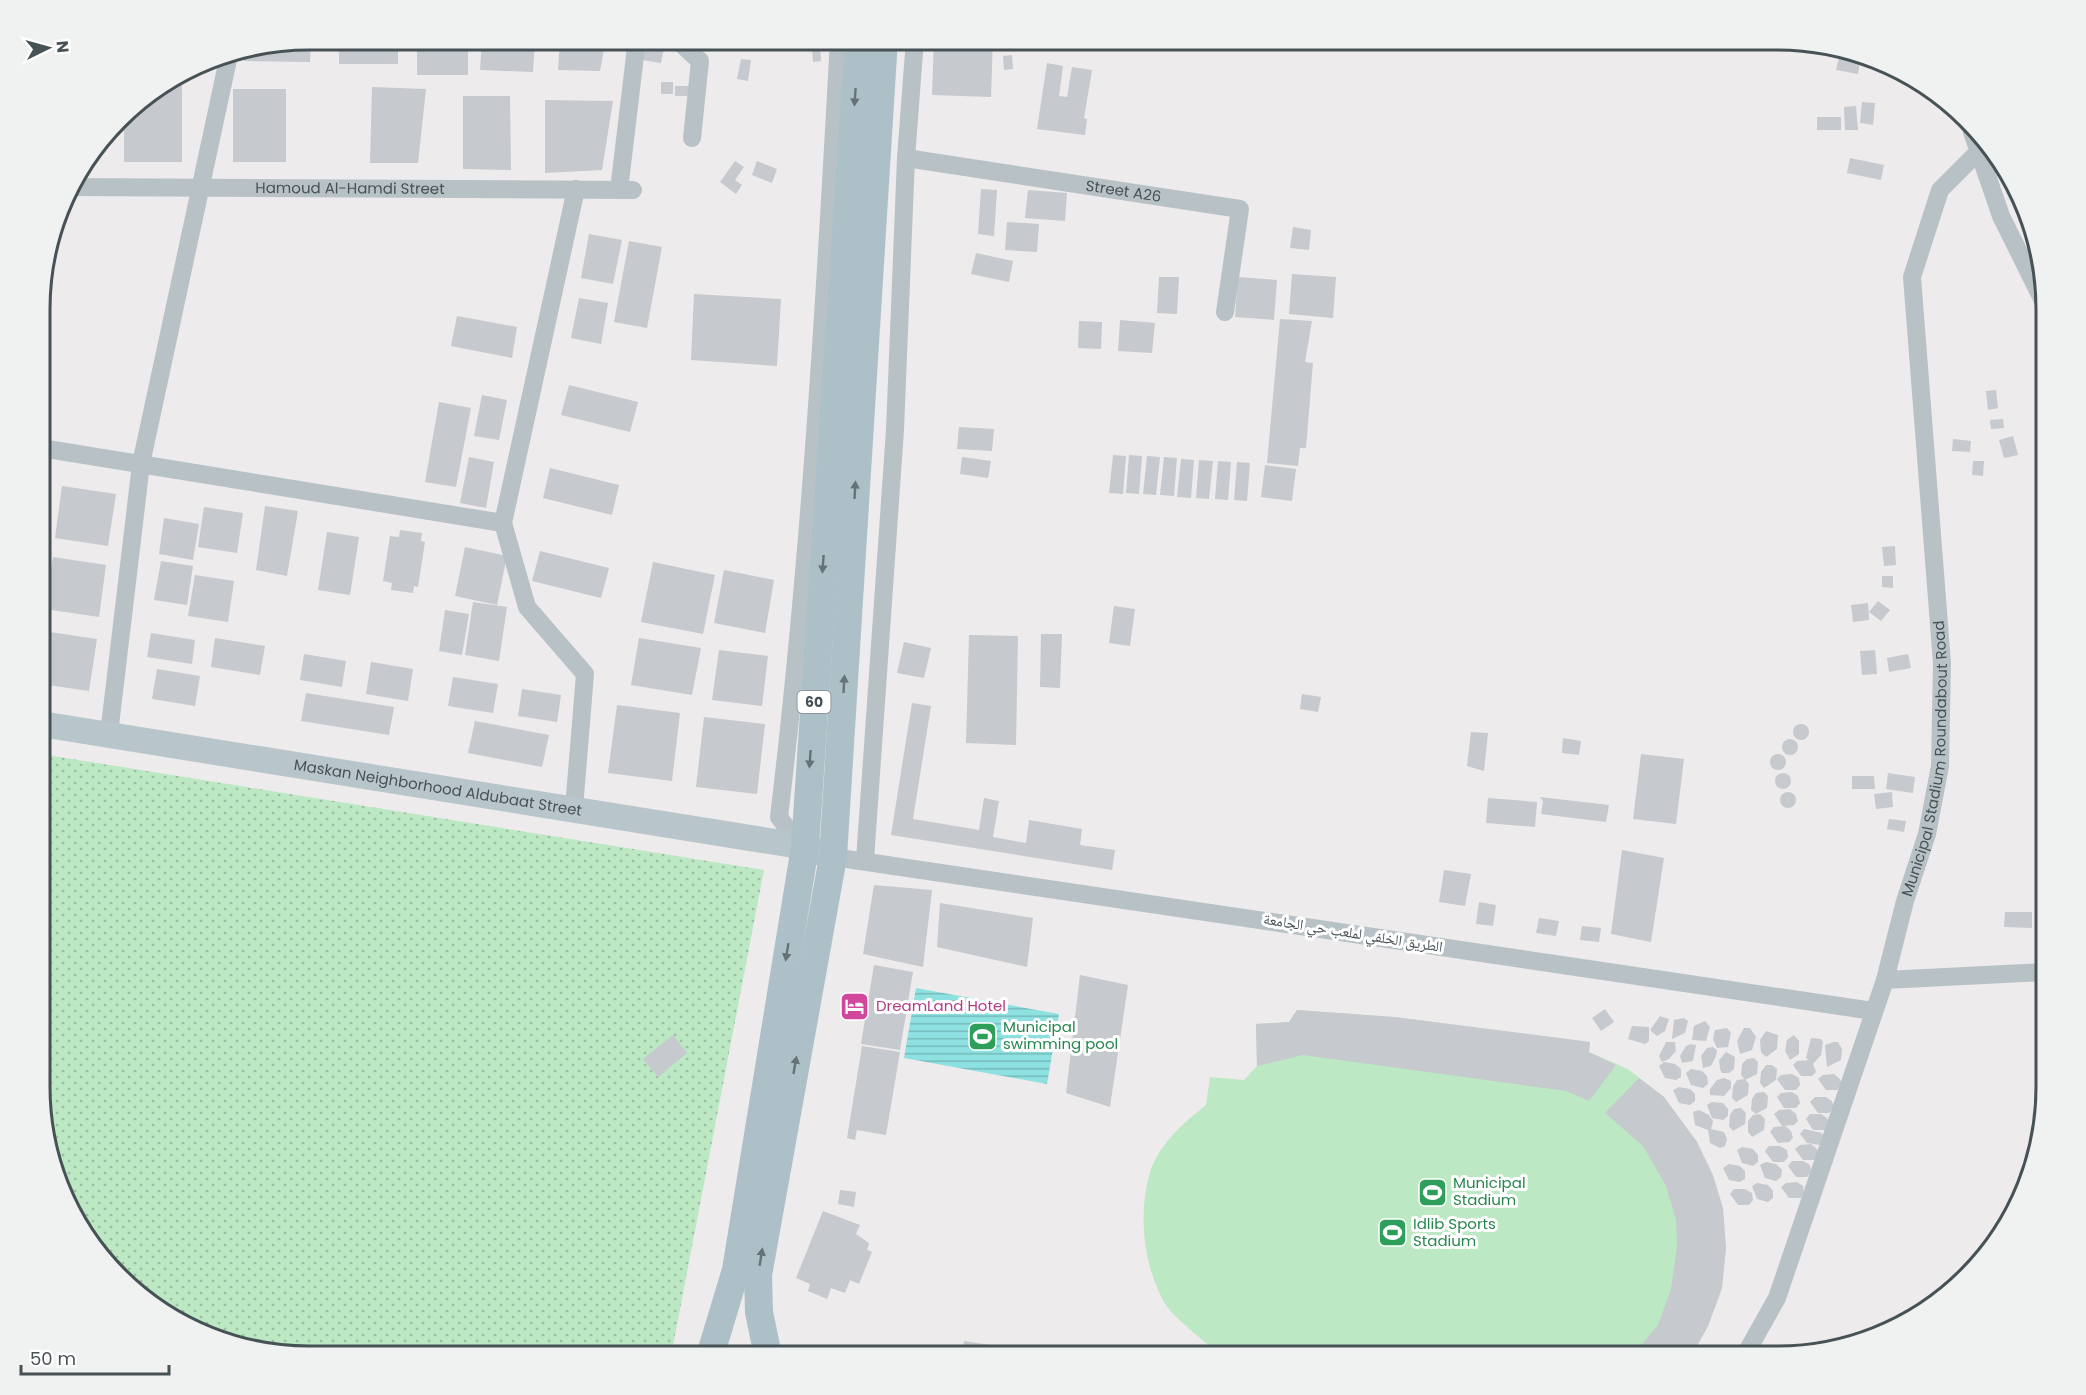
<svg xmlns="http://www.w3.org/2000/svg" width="2086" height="1395" viewBox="0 0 2086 1395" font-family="Poppins,'Noto Naskh Arabic',sans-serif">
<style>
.grass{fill:url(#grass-dots)}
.pitch{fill:#bde8c4}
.water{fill:url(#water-rules)}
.building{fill:#c6c9cd}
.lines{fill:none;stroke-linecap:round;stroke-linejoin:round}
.street{stroke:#b8c2c6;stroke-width:18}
.secondary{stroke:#b8c5cb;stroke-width:26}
.primary{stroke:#adc0c8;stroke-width:28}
.oneway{fill:#657378}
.labels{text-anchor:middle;stroke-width:6;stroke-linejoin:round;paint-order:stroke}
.shield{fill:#fff;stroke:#7e8689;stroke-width:1.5}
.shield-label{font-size:14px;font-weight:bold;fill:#465256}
.street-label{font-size:15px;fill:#465256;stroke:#fff}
.hotel-label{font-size:15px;fill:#b23c85;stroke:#fff;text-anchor:start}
.leisure-label{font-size:15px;fill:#27864d;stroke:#fff;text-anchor:start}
.rim{fill:none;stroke:#465256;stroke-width:3}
</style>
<defs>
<pattern id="grass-dots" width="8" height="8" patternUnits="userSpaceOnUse" patternTransform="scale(1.5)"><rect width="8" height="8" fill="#bde8c4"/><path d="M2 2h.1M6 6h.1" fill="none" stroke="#9bbfa2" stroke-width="1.8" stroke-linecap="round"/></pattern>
<pattern id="water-rules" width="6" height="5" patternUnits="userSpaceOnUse" patternTransform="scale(1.5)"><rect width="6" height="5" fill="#8ee1e1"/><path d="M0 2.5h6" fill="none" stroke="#76b9b9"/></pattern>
</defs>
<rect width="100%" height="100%" fill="#eeebec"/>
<path class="grass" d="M41 754 764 870 671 1356H308L222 1342 159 1310 75 1221 41 1121Z"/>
<path class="pitch" d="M1297 1010 1394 1017 1590 1042 1589 1052 1628 1069 1664 1097 1697 1142 1726 1247 1722 1288 1708 1326 1692 1355 1221 1356C1207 1343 1171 1316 1164 1302 1144 1266 1138 1216 1149 1176 1157 1146 1183 1123 1206 1105L1210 1077 1244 1080 1257 1066 1256 1024 1289 1022Z"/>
<path class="water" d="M916 988 1059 1014 1047 1084 904 1058Z"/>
<g class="building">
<path d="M311 39 310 62 244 61V52Z"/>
<rect x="339" y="39" width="59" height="25"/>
<rect x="417" y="39" width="51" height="36"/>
<path d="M482 39H535L533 72 480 70Z"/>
<path d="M560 39H606L600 71 558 70Z"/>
<path d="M646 39H666L661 63 642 60Z"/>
<path d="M934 39H993L991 97 932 95Z"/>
<path d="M996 39H1011V46L997 47Z"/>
<path d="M812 44H820L821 61 813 62Z"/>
<path d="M1012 55 1013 69 1004 70 1003 56Z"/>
<path d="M1839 57 1860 61 1858 74 1836 70Z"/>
<path d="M741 59 751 60 748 81 737 79Z"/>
<path d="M1047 63 1063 66 1059 96 1067 97 1072 67 1092 70 1084 118 1087 119 1085 135 1037 129Z"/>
<path d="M171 81H182V162H124V115L131 106Z"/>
<rect x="661" y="82" width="12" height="12"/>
<path d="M675 86H691L692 96H675Z"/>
<path d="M372 87 426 89 418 163H370Z"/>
<rect x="233" y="89" width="53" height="73"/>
<path d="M463 96H510L511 170 463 169Z"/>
<path d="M545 100 613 101 602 170 545 173Z"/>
<path d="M1862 102 1875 103 1873 125 1860 123Z"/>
<path d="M1856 106 1858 130H1845L1844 107Z"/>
<rect x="1817" y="117" width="24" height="13"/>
<path d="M1850 158 1884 165 1881 180 1847 173Z"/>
<path d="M735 161 744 167 735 180 742 185 736 194 720 182Z"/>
<path d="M757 161 777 169 772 183 752 175Z"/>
<path d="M981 189 997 190 994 236 978 234Z"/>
<path d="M1028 190 1067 193 1065 221 1025 218Z"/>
<path d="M1007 222 1039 224 1037 252 1005 250Z"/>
<path d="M1293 227 1311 230 1309 250 1290 248Z"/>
<path d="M589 234 622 240 613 284 581 278Z"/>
<path d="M629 241 662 247 647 328 614 322Z"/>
<path d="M976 253 1013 261 1009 282 971 274Z"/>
<path d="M1292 274 1336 277 1333 318 1289 314Z"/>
<path d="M1159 277H1179L1177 314 1157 313Z"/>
<path d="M1238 277 1277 280 1274 320 1235 317Z"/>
<path d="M694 294 781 299 777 366 691 360Z"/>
<path d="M579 298 608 303 601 344 571 338Z"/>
<path d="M457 316 517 327 512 358 451 346Z"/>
<path d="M1280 319 1312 321 1305 362 1313 363 1306 448H1300L1298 466 1267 463Z"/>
<path d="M1120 320 1155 323 1152 353 1118 351Z"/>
<path d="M1079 321 1102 322 1101 349 1078 348Z"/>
<path d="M569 385 638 402 630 432 561 415Z"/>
<path d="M1996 390 1998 408 1988 410 1986 391Z"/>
<path d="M482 395 507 400 499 440 474 436Z"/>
<path d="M439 402 471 408 456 487 425 482Z"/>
<path d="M2003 419 2004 428 1991 429 1990 420Z"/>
<path d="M959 427 994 429 992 451 957 449Z"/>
<path d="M2013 436 2018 455 2004 458 1999 440Z"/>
<path d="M1953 439 1971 441 1970 452 1952 451Z"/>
<path d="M1113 455 1126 456 1123 494 1109 493Z"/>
<path d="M1129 455 1142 456 1139 494 1126 493Z"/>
<path d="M1147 456 1160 457 1156 495 1143 494Z"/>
<path d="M469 457 494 462 486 508 460 503Z"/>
<path d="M962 457 991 461 988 478 960 474Z"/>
<path d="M1164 457 1177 458 1174 496 1160 495Z"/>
<path d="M1181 459 1194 460 1191 498 1177 497Z"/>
<path d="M1199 460 1213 461 1209 499 1196 498Z"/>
<path d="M1218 461 1231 462 1228 500 1215 499Z"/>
<path d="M1973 461H1984L1983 476 1972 475Z"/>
<path d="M1237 462 1250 463 1247 501 1234 500Z"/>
<path d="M1265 465 1296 469 1292 501 1261 497Z"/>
<path d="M550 468 619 485 612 515 543 498Z"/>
<path d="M41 479 47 480 43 508 41 507Z"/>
<path d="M62 486 116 494 108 546 55 538Z"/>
<path d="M265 506 298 511 287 576 256 570Z"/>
<path d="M204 507 243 513 237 553 198 547Z"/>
<path d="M164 518 199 524 193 560 159 554Z"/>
<path d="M400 530 422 533 421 541 425 542 418 587 414 586 413 593 391 590 392 583 383 581 390 536 399 537Z"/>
<path d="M327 532 359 537 350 595 318 590Z"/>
<path d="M1895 546 1896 565 1884 566 1882 547Z"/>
<path d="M465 547 507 556 497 605 455 596Z"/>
<path d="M540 551 609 568 601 598 532 581Z"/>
<path d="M53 557 106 565 99 617 45 609Z"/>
<path d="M161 561 193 566 187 605 154 600Z"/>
<path d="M653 562 715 575 703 634 641 622Z"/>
<path d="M724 570 774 580 765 633 714 623Z"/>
<path d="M195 575 234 581 228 622 188 616Z"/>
<path d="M1882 576H1893V588L1882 587Z"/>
<path d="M1878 601 1890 610 1881 621 1869 612Z"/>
<path d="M473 602 507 607 499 661 465 655Z"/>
<path d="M1868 603 1869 620 1853 622 1851 605Z"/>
<path d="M1114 606 1135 609 1130 646 1109 643Z"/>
<path d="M445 610 469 614 462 655 439 651Z"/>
<path d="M43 631 97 639 89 691 41 684Z"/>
<path d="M151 633 195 640 192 664 147 657Z"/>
<path d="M1041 634H1062L1060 688 1040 687Z"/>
<path d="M969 635 1018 636 1016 745 966 743Z"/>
<path d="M215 638 265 646 260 675 211 667Z"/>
<path d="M639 638 701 648 692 695 631 685Z"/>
<path d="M904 642 931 648 924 678 897 673Z"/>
<path d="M719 650 768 656 762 706 712 700Z"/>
<path d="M1875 650 1877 674 1862 675 1860 651Z"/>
<path d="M304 654 346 661 342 687 300 680Z"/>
<path d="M1908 654 1911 668 1889 672 1887 658Z"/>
<path d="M371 662 413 669 408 701 366 694Z"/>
<path d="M157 669 200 676 195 706 152 699Z"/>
<path d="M453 677 498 684 493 713 448 706Z"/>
<path d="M522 689 561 695 557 722 518 716Z"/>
<path d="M306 693 394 707 389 735 301 721Z"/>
<path d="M1302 694 1321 697 1318 712 1300 709Z"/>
<path d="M912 703 931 706 913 819 979 830 984 798 999 801 993 837 1026 843 1029 820 1082 829 1080 845 1115 850 1112 870 891 835Z"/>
<path d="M617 705 680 713 672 781 608 773Z"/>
<path d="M704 717 765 724 757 794 696 787Z"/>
<path d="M475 721 549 735 542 767 468 753Z"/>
<circle cx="1801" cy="732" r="8"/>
<path d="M1471 732 1488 733 1484 771 1467 766Z"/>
<path d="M1563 738 1581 741 1579 755 1562 753Z"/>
<circle cx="1790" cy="747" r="8"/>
<circle cx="1778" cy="762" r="8"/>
<path d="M1641 754 1684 759 1676 824 1633 819Z"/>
<circle cx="1783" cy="781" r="8"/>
<path d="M1888 773 1915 777 1913 793 1886 789Z"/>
<path d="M1852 776H1874L1875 789H1852Z"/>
<circle cx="1788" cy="800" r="8"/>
<path d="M1892 792 1893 807 1876 809 1874 794Z"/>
<path d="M1540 797 1609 805 1606 822 1541 814 1543 801Z"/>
<path d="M1488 798 1537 802 1535 827 1486 823Z"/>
<path d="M1889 819 1906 821 1904 832 1887 829Z"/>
<path d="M1622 850 1664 858 1651 942 1611 934Z"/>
<path d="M1444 870 1471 874 1465 906 1439 902Z"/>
<path d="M874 885 932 890 923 967 863 954Z"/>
<path d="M1479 902 1496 905 1493 926 1476 924Z"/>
<path d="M940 903 1033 918 1027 967 937 947Z"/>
<path d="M2005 912H2032V928L2004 927Z"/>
<path d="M1539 918 1559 921 1556 936 1536 933Z"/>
<path d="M1582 926 1601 928 1599 942 1580 940Z"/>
<path d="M874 965 913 972 900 1050 861 1044Z"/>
<path d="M1080 975 1128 985 1110 1107 1066 1093Z"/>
<path d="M1605 1009 1614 1022 1601 1031 1592 1018Z"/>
<path d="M1297 1010 1394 1017 1590 1042 1589 1052 1616 1065 1589 1101 1566 1091 1303 1055 1257 1066 1256 1024 1289 1022Z"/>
<path d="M1660 1016 1669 1019 1665 1031 1657 1036 1650 1030Z"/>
<path d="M1684 1018 1688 1021 1685 1033 1672 1039 1674 1020Z"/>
<path d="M1705 1021 1710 1027 1706 1041 1692 1040 1694 1026Z"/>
<path d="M1632 1026 1649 1027V1041L1645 1044 1628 1039Z"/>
<path d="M1727 1028 1731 1033 1728 1047 1717 1048 1713 1039 1715 1030Z"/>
<path d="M1744 1028H1750L1756 1037 1752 1050 1740 1054 1737 1041Z"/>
<path d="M1766 1031 1778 1035 1777 1049 1766 1057 1761 1052 1760 1040Z"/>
<path d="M673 1035 687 1053 658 1077 643 1059Z"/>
<path d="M1794 1035 1799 1041V1054L1790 1060 1785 1051 1787 1040Z"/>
<path d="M1811 1038 1821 1039 1823 1042 1821 1055 1813 1064 1816 1072 1812 1076H1801L1793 1065 1797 1061 1809 1060 1806 1058Z"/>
<path d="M1666 1042H1675L1676 1051 1669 1059 1662 1062 1659 1056Z"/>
<path d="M1834 1042H1838L1842 1049 1841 1060 1827 1067 1825 1045Z"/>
<path d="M1691 1044 1696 1045 1693 1061 1682 1063 1680 1056 1686 1046Z"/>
<path d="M862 1046 900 1052 886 1135 857 1130 855 1140 847 1138Z"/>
<path d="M1713 1047 1717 1050 1716 1056 1711 1066 1703 1068 1701 1056 1707 1048Z"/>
<path d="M1726 1052 1735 1057 1734 1069 1729 1073H1722L1720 1069 1719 1060Z"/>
<path d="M1754 1058 1758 1062 1757 1074 1745 1080 1741 1075 1742 1064 1747 1059Z"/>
<path d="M1664 1062 1675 1064 1681 1069V1077L1676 1080 1665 1078 1659 1066Z"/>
<path d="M2046 1062V1086L2039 1066Z"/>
<path d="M1766 1065H1772L1777 1069 1776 1080 1764 1088 1760 1083 1761 1072Z"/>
<path d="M1691 1069 1702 1071 1707 1076 1708 1084 1703 1088 1691 1085 1686 1073Z"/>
<path d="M1792 1074 1799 1078 1800 1085 1796 1090H1785L1777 1079 1781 1075Z"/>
<path d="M1834 1074 1840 1079 1842 1085 1837 1090H1826L1818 1079 1823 1075Z"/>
<path d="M1639 1078 1664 1097 1697 1142 1713 1175 1723 1208 1726 1247 1722 1288 1708 1326 1692 1355H1633L1658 1325 1671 1289 1677 1247 1676 1220 1666 1186 1643 1146 1605 1113Z"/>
<path d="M1724 1078 1731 1081V1088L1724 1096 1710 1095V1089L1717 1080Z"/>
<path d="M1745 1079 1749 1084 1748 1095 1736 1102 1732 1098 1733 1086 1737 1080Z"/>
<path d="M1679 1087 1690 1089 1695 1094V1101L1690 1105 1679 1103 1673 1090Z"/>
<path d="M1764 1092 1768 1096 1767 1108 1756 1114 1751 1110 1752 1099 1756 1093Z"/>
<path d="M1792 1092 1798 1096 1800 1103 1796 1108H1784L1777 1097 1781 1093Z"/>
<path d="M1815 1097H1826L1832 1101 1834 1108 1829 1113H1818L1810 1102Z"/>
<path d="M1712 1102 1723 1103 1728 1109V1116L1723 1120 1712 1118 1707 1105Z"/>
<path d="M1741 1108 1746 1113 1745 1124 1733 1131 1729 1126 1730 1115 1734 1109Z"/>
<path d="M1790 1109 1796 1114 1798 1121 1794 1125 1782 1126 1774 1114 1779 1110Z"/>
<path d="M1699 1110 1709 1115 1713 1121 1711 1129 1724 1132 1727 1139 1725 1146 1720 1148 1710 1143 1708 1130 1695 1125 1693 1112Z"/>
<path d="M1760 1114 1765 1119 1764 1130 1752 1137 1748 1132V1121L1753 1115Z"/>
<path d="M1810 1114H1821L1827 1118 1829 1125 1825 1130H1813L1806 1119Z"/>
<path d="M1785 1126 1791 1131 1793 1138 1789 1142 1778 1143 1770 1132 1774 1127Z"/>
<path d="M1804 1129 1822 1133 1824 1140 1820 1145 1807 1143 1800 1134Z"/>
<path d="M1811 1144 1817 1149 1819 1155 1815 1160H1803L1795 1149 1800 1145Z"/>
<path d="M1769 1146H1780L1787 1150 1788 1157 1784 1162H1773L1765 1151Z"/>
<path d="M1742 1147 1753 1149 1758 1155V1162L1753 1166 1742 1163 1737 1150Z"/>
<path d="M1792 1161H1803L1810 1165 1811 1172 1807 1177H1796L1788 1166Z"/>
<path d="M1766 1162 1776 1164 1782 1170 1781 1177 1776 1181 1765 1178 1760 1165Z"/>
<path d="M1729 1164 1740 1166 1745 1171V1179L1740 1182 1729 1180 1723 1168Z"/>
<path d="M1797 1182 1803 1186 1804 1194 1801 1198H1789L1781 1187 1786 1183Z"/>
<path d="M1757 1183 1768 1185 1773 1191V1198L1768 1202 1757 1199 1752 1186Z"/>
<path d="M1734 1189H1745L1752 1193 1753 1200 1749 1205H1738L1730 1194Z"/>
<path d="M840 1190 856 1192 854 1207 838 1204Z"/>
<path d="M823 1211 860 1225 856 1234 869 1243 867 1250 872 1252 859 1284 850 1280 845 1293 831 1288 827 1299 808 1291 810 1284 796 1278Z"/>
<path d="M964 1341 1043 1353 1042 1356H961Z"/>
</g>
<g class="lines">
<g class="street">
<path d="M676 39 700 61 692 138"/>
<path d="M1972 132 2001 216 2046 307"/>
<path id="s1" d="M906 158 1240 209 1225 312"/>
<path id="s2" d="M68 187 633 190"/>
<path d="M619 190 637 39"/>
<path d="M41 448 503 523"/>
<path d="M109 734 141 464 229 55"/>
<path d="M574 808 585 674 527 607 503 523 576 189"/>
<path d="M800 846 779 817C810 559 825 299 839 39"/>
<path d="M833 857 1873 1011"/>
<path d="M865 860 895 430 906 158 915 39"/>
<path d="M1885 980 2046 972"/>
<path id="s3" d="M1745 1355 1777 1298 1885 980 1905 901 1927 834 1940 766 1942 663 1912 277 1940 190 1977 153"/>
</g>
<path class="secondary" id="s4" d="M41 724 800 846 825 854"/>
<g class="primary">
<path d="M710 1356 736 1270 805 847 859 39"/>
<path d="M768 1356 759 1312 758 1275 833 857 884 39"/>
</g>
</g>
<defs><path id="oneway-solid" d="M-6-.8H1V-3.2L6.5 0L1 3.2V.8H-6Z" transform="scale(1.5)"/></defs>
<g class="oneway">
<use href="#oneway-solid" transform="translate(855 97) rotate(94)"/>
<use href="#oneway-solid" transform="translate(855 490) rotate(-87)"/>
<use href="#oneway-solid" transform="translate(823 564) rotate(94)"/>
<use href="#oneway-solid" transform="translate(844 684) rotate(-87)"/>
<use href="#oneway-solid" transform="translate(810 759) rotate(94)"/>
<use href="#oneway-solid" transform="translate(787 952) rotate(99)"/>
<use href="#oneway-solid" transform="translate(795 1065) rotate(-80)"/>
<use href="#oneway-solid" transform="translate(761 1257) rotate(-81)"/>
</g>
<defs>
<symbol id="hotel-square" viewBox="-11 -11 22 22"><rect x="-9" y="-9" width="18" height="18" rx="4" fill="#d1479c" stroke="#fff"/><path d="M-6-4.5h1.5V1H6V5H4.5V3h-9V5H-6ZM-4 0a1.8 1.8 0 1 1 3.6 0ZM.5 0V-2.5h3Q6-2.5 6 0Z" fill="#fff"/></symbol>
<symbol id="stadium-square" viewBox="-11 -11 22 22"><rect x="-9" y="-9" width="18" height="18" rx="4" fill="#2e9e5b" stroke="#fff"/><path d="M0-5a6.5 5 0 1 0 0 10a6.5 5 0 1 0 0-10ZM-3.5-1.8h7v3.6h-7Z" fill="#fff"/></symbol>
</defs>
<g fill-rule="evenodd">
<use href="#hotel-square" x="838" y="990" width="33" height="33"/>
<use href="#stadium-square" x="966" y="1020" width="33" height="33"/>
<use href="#stadium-square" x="1416" y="1176" width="33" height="33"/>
<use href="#stadium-square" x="1376" y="1216" width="33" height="33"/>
</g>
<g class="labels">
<rect class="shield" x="797.5" y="691" width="33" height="22" rx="4.5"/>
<g class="shield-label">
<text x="814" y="707">60</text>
</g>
<g class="street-label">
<text dy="5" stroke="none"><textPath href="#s2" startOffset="282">Hamoud Al-Hamdi Street</textPath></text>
<text dy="5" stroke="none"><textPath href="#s1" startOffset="220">Street A26</textPath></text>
<text dy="5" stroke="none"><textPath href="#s3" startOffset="628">Municipal Stadium Roundabout Road</textPath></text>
<text dy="5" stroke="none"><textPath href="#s4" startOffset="402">Maskan Neighborhood Aldubaat Street</textPath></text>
<text transform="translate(1353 933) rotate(9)" y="5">الطريق الخلفي لملعب حي الجامعة</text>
</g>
<g class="hotel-label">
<text x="876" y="1011">DreamLand Hotel</text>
</g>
<g class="leisure-label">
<text x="1003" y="1032">Municipal<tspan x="1003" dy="17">swimming pool</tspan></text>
<text x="1453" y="1188">Municipal<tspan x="1453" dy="17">Stadium</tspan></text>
<text x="1413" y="1229">Idlib Sports<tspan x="1413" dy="17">Stadium</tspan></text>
</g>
</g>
<path d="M0 0H2086V1395H0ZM309 50H1777A259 259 0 0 1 2036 309V1087A259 259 0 0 1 1777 1346H309A259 259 0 0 1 50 1087V309A259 259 0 0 1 309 50Z" fill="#f0f1f1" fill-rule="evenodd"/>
<path class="rim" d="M309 50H1777A259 259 0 0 1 2036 309V1087A259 259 0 0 1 1777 1346H309A259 259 0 0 1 50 1087V309A259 259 0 0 1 309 50Z"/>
<g transform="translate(48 48) rotate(85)" stroke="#ffffff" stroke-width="4.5" paint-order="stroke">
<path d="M0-4.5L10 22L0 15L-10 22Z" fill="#465256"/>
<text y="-9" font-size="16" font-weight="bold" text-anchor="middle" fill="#465256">N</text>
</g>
<path d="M21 1365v9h148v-9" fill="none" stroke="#465256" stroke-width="3"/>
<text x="30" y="1365" font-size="18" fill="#465256" stroke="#ffffff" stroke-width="4.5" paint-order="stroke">50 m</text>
</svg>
